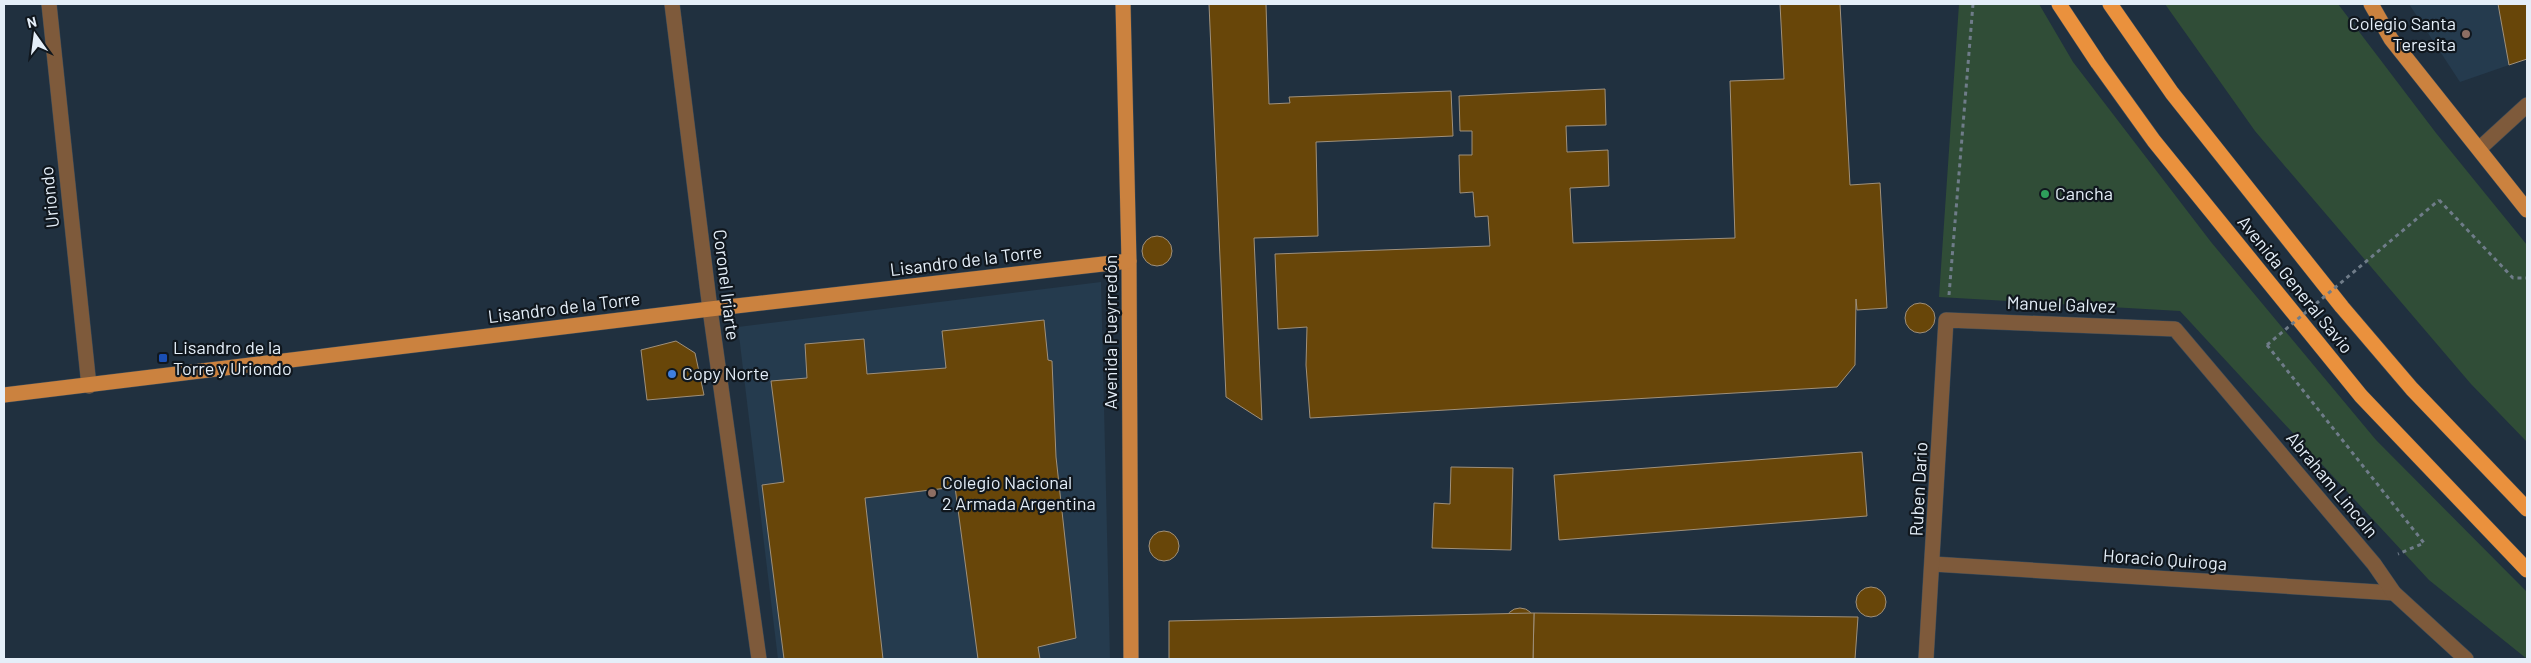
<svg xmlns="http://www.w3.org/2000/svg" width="2531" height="663" viewBox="0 0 2531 663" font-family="Barlow,sans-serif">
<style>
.built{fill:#253b4e}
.green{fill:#304d37}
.building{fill:#684609;stroke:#9f907b}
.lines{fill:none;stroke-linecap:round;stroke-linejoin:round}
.minor-casing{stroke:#3b4b59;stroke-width:16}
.major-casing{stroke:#3b4b59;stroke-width:16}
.highway-casing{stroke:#3b4b59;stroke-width:16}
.path{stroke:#6f7c89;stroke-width:3;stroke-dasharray:4 4;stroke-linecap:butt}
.minor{stroke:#7e5a3b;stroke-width:15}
.major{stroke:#cb823f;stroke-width:15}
.highway{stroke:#ea913d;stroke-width:15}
.path-bridge{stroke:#6f7c89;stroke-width:3;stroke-dasharray:4 4;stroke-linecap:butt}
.education-dot{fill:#8d6e63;stroke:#10171e;stroke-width:2}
.leisure-dot{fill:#2e9e5b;stroke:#10171e;stroke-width:2}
.transit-dot{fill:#1a4fb4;stroke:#10171e;stroke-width:2}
.shop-dot{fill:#3f7fe0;stroke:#10171e;stroke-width:2}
.labels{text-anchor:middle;stroke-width:4.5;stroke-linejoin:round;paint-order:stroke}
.poi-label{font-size:18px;fill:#e4eef8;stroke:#10171e;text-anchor:start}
.street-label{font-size:18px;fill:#e4eef8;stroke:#10171e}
</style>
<rect width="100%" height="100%" fill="#20303f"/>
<g class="built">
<path d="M2409 4H2498L2509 65 2460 82Z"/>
<path d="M1101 282 1110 659H778L738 327Z"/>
</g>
<g class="green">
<path d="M1959 4H2039L2073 62 2211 242 2376 440 2527 592V659L2429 580 2180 311 1939 297Z"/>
<path d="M2165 4H2338L2436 133 2527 245V442L2471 384 2255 131Z"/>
</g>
<g class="building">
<path d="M1209 4H1266L1269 104 1290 103 1289 97 1451 91 1453 136 1316 142 1318 236 1254 238 1262 420 1226 397Z"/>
<path d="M1780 4H1840L1850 185 1880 183 1887 308 1857 310 1856 299 1855 365 1837 387 1310 418 1306 365 1307 327 1278 329 1275 254 1490 246 1488 216 1475 217 1473 192 1460 193 1459 155H1472V131H1460L1459 96 1605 89 1606 125 1566 126 1567 152 1608 150 1609 186 1570 188 1573 243 1735 238 1730 81 1784 79Z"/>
<path d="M2498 4H2527V59L2509 65Z"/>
<circle cx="1157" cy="251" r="15"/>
<circle cx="1920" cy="318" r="15"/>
<path d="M1044 320 1048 360 1052 361 1056 457 1076 638 1038 647 1040 659H978L955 487 865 498 883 659H784L762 485 784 482 771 381 807 378 805 344 864 339 867 374 946 368 942 331Z"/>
<path d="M676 341 695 353 704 395 647 400 641 350Z"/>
<path d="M1862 452 1867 516 1559 540 1554 475Z"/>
<path d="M1451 467 1513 468 1511 550 1432 548 1434 503 1450 504Z"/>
<circle cx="1164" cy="546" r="15"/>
<circle cx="1871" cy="602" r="15"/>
<circle cx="1520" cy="623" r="15"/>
<path d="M1534 613 1858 617 1855 659H1533Z"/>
<path d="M1534 613 1533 659H1169V621Z"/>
</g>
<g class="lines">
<defs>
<g id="minor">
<path d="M49 4 89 386"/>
<path d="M672 4 710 309 759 659"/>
<path d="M2479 149 2527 105"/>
<path d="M1933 564 2394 593"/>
<path d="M1926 659 1946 320 2175 329 2374 564 2394 593 2466 659"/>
</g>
<g id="major">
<path d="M1123 4 1129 261 1131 659"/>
<path d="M2371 4 2391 39 2527 210"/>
<path d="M4 395 710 309 1129 261"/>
</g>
<g id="highway">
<path d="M2059 4 2098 63 2154 141 2361 396 2527 570"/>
<path d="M2110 4 2172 93 2342 307 2412 389 2527 509"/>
</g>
</defs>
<use href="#minor" class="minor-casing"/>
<use href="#major" class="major-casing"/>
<use href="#highway" class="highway-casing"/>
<g class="path">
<path d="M2439 200 2513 278H2527"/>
<path d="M1949 295 1973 4"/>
<path d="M2267 345 2424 543 2398 554"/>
</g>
<use href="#minor" class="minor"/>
<use href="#major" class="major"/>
<use href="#highway" class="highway"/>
<path class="path-bridge" d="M2267 345 2439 200"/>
</g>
<g class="education-dot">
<circle cx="2466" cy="34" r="5"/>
<circle cx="932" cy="493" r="5"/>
</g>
<circle class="leisure-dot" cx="2045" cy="194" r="5"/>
<rect class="transit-dot" x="158" y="353" width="10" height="10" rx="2.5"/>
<circle class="shop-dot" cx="672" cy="374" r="5"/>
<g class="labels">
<g class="poi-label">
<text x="2456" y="30" text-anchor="end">Colegio Santa<tspan x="2456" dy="21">Teresita</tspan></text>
<text x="2055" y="200">Cancha</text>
<text x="173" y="354">Lisandro de la<tspan x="173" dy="21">Torre y Uriondo</tspan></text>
<text x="682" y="380">Copy Norte</text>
<text x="942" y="489">Colegio Nacional<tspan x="942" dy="21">2 Armada Argentina</tspan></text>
</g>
<g class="street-label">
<text transform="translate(50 197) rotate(-96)" y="6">Uriondo</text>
<text transform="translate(966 261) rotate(-7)" y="6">Lisandro de la Torre</text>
<text transform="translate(726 285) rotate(83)" y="6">Coronel Iriarte</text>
<text transform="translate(2295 285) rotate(51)" y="6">Avenida General Savio</text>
<text transform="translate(2061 305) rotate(2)" y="6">Manuel Galvez</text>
<text transform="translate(564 308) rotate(-7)" y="6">Lisandro de la Torre</text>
<text transform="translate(1111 332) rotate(-90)" y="6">Avenida Pueyrredón</text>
<text transform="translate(2332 485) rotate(50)" y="6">Abraham Lincoln</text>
<text transform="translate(1919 489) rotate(-87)" y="6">Ruben Dario</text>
<text transform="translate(2165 560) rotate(4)" y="6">Horacio Quiroga</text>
</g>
</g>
<rect width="2531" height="663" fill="none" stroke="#e4eef8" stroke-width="10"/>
<g transform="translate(35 35) rotate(346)" stroke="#10171e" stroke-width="4" paint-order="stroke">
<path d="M0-4L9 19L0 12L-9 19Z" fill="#e4eef8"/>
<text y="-8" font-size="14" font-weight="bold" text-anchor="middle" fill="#e4eef8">N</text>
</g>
</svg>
